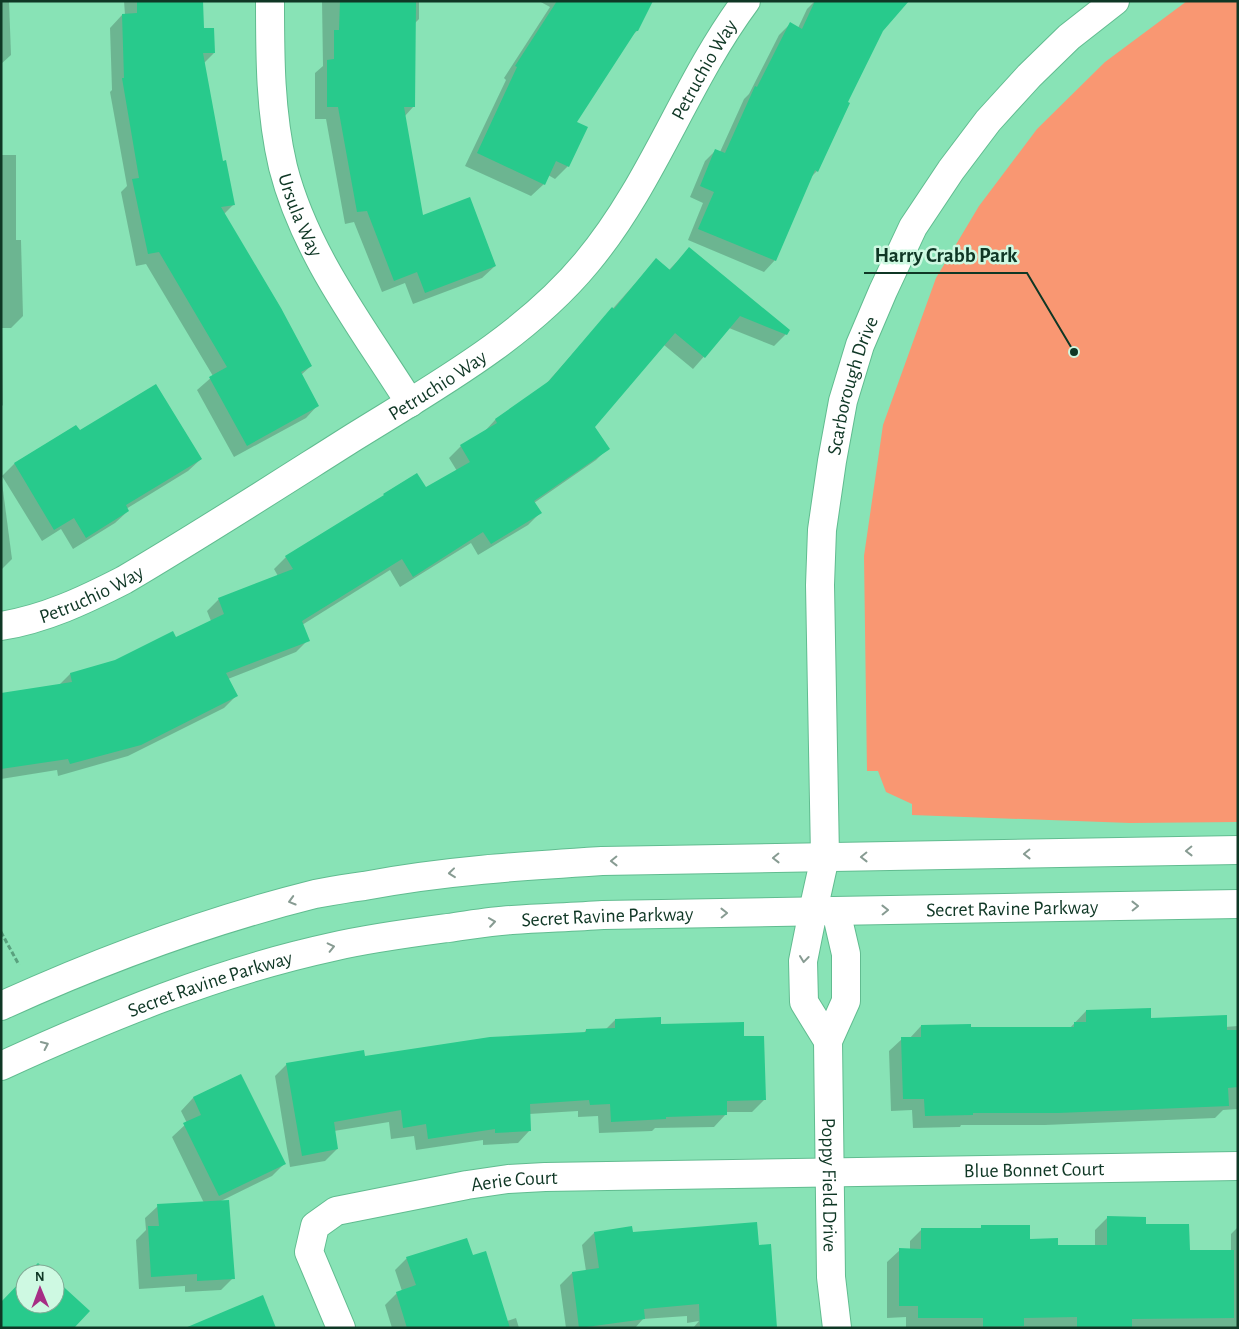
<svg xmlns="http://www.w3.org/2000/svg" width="1239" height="1329" viewBox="0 0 1239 1329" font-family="'Alegreya Sans',sans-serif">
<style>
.green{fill:#f99772}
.shadow{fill:#0003}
.building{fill:#28ca8c}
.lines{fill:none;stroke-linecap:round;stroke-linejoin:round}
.minor-casing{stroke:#61bc90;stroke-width:30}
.tertiary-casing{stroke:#61bc90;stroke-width:30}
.secondary-casing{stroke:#61bc90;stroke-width:30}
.path{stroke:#59a17e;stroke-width:3;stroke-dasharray:5 2.5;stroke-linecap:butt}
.minor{stroke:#fff;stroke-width:28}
.tertiary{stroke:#fff;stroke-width:28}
.secondary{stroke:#fff;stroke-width:28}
.oneway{stroke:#879b92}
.labels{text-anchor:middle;stroke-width:5;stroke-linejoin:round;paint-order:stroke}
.street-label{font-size:20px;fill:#0f3725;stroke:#cef9e2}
.leader{fill:none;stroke:#0f3725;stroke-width:2}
.callout-dot{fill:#0f3725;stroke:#cef9e2;stroke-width:2}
.callout-label{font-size:21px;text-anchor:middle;font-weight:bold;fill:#0f3725;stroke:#cef9e2;stroke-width:5;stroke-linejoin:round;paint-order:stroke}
</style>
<rect width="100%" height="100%" fill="#88e3b6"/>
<path class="green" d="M1187 1H1238V822L1130 823 912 815V804L886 792 878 771H867L864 556 883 425 936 278 979 206 1037 129 1105 62Z"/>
<g class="shadow">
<path d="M1 1H9L11 55 1 64Z"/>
<path d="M124 1H202L203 30 214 53 204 63 222 162 234 204 224 214 311 366 301 375 318 405 306 418 234 457 197 390 213 376 146 264 136 266 121 192 127 186 110 92 112 90 110 28 122 15H125Z"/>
<path d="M322 1H419V19L414 24V106L404 117 422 217 495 266 482 278 413 304 405 283 382 292 354 222 345 224 326 119H315V73L323 66Z"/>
<path d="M539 1H651L637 31 630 37 575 123 568 166 555 179 548 175 544 184 531 196 465 166 506 80 504 78 550 7Z"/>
<path d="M815 1H907L882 30 847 102 817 171 811 177 775 260 764 272 688 240 703 203 690 197 705 161 716 150 720 152 744 99 749 94 779 35 790 24 798 28 807 9Z"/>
<path d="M1 129 2 155H16V240H21L23 316 11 328H2L3 405 1 407Z"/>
<path d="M689 249 786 334 774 346 729 328 693 369 664 345 593 427 608 448 596 460 534 503 540 513 528 525 478 555 471 543 400 587 390 570 302 625 308 640 296 652 228 679 236 696 224 708 128 756 58 776 57 770 1 779V694L59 685 70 674 116 661 175 639 211 621 207 611 219 599 278 576 274 569 286 557 426 489 457 471 449 458 461 446 484 432 495 420 545 385 656 260 669 270Z"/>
<path d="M76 426 79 432 201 459 188 471 126 509 128 511 115 523 73 549 61 529 42 541 2 476 14 464Z"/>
<path d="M1 475 12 559 1 570Z"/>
<path d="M1086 1011 1225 1027 1238 1026V1109L1223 1110 1215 1118 1045 1125H961L960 1127 913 1128 912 1110 891 1111 889 1051 902 1039H909L921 1026 970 1029H1069Z"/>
<path d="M615 1020 743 1038 765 1099 752 1112H726V1114L714 1127 655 1128 652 1131 599 1133 598 1116 578 1117V1111L529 1114 530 1130 518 1143 483 1145V1140L416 1150 414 1136 391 1139 389 1122 334 1131 337 1149 325 1161 290 1167 275 1076 287 1064 364 1057 584 1033 586 1030 606 1029Z"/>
<path d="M240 1075 284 1164 272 1176 219 1202 233 1278 221 1290 185 1292V1286L139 1289 136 1240 146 1230 145 1218 158 1206 204 1203 172 1137 187 1123 181 1111 193 1098Z"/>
<path d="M1107 1218 1145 1225 1189 1252 1231 1251V1234L1238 1227V1328H906V1317L887 1318V1262L900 1250H910V1241L922 1229H979L982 1227 1029 1240 1057 1246H1095V1230Z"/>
<path d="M631 1228 632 1233 758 1246 776 1328H693L699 1321 687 1323V1316L643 1319 635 1328H566L560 1285 572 1273 586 1271 582 1245 594 1233Z"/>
<path d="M472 1257 507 1321 516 1318 519 1328H392L385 1305 397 1293 402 1291 395 1270 407 1258Z"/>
</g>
<g class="building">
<path d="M137 1H203L204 28H214L215 53H203L223 161 226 160 235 205 221 207 281 308 312 366 301 372 319 406 247 446 209 377 227 367 159 252 148 254 132 179 139 178 122 78H124L122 14 137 13Z"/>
<path d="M340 1H416L415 107H404L423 215 470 197 496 266 425 293 417 272 394 281 367 211 357 212 338 107H327V60L334 59V30H339Z"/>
<path d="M557 1H653L638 31H636L577 122 588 127 569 167 556 161 545 185 477 153 517 67 515 66Z"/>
<path d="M815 1H909L883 31 848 102 850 103 818 172 815 170 776 261 698 229 714 192 700 186 715 149 725 153 755 86 757 87 790 22 802 29Z"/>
<path d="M689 247 790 330 787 335 740 316 705 358 675 333 595 427 610 449 534 501 542 513 491 544 483 532 413 577 402 559 302 621 310 641 226 673 238 696 141 745 70 764 68 759 1 769V693L72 682 70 673 115 660 173 631 176 637 224 614 218 598 293 569 285 556 384 495 383 494 417 473 426 487 470 462 460 445 497 423 495 419 549 381 612 307 614 309 656 258 670 270Z"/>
<path d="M156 384 202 459 126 505 129 511 86 538 74 518 54 530 14 463 76 425 80 430Z"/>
<path d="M1151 1008V1018L1227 1015V1030H1238V1087L1228 1088 1229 1106 1058 1113H973V1115L925 1116 924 1099H903L901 1037H921V1025L971 1024V1027H1074V1022H1086V1010Z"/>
<path d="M661 1017V1024L744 1022V1036H764L766 1100 727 1101V1115L666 1117V1119L611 1122 610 1104 590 1105 589 1100 530 1104 531 1131 495 1133V1129L428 1139 426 1124 403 1128 401 1110 334 1122 338 1149 302 1156 286 1063 364 1050 365 1056 490 1037 586 1032V1029L615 1028V1019Z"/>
<path d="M241 1074 286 1164 219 1196 183 1123 201 1115 193 1097Z"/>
<path d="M229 1200 235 1279 197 1281V1274L151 1277 148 1226H159L157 1204Z"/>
<path d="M1107 1216 1146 1217V1224H1189L1190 1250H1234V1318L1132 1319V1328H1077V1317L1024 1318V1326L983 1327V1318H918V1306H899V1248L921 1249V1228H981V1225H1030V1239L1058 1238V1245H1107Z"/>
<path d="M757 1222 759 1245 771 1244 777 1328H700L699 1304 644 1309 645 1319 579 1328 572 1272 599 1268 594 1232 632 1226 633 1232Z"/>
<path d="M467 1238 473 1255 486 1251 510 1328H407L396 1292 416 1285 406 1257Z"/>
<path d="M38 1263 50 1274H27Z"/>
<path d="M25 1277V1304H55V1279L90 1311 74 1328H1V1302Z"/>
<path d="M263 1295 276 1328H185Z"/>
</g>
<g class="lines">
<defs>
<g id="minor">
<path id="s1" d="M270 1C270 57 270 112 283 167 305 254 363 328 410 403"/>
<path id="s2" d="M1 626C45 619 85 600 124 580 202 534 278 485 354 437 436 386 525 337 587 262 653 183 685 83 746 1"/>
<path d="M813 911 803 961 804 1002 828 1041"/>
<path id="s3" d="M836 911 846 954V1001L828 1041 831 1277 837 1328"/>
<path id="s4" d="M341 1328 309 1252 315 1226 336 1211 467 1185 508 1179 545 1177 1238 1166"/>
</g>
<g id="tertiary">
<path id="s5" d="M825 857 820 585 822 530 832 461 843 401 860 345 883 291 913 227 951 170 988 121 1029 76 1069 37 1115 1"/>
</g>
<g id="secondary">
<path d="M813 911 825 857"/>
<path d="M1 1006C102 960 207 921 315 894 331 891 348 888 364 886 443 871 522 866 602 861L1238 850"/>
<path id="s6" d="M1 1066C108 1017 217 972 332 947 371 938 410 933 448 928 470 925 491 921 512 920 543 918 573 917 603 915L1238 904"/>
</g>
</defs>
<use href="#minor" class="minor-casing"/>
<use href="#tertiary" class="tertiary-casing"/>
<use href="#secondary" class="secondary-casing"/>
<path class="path" d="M1 932 19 965"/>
<use href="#minor" class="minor"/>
<use href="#tertiary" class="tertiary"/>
<use href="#secondary" class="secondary"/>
</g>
<defs><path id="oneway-chevron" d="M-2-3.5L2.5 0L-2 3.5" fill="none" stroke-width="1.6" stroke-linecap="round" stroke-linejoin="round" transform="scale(1.25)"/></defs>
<g class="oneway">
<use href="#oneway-chevron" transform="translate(1189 851) rotate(179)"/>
<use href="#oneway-chevron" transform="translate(1027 854) rotate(179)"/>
<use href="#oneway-chevron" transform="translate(864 857) rotate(179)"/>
<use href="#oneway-chevron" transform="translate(776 858) rotate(179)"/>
<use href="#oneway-chevron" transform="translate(614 861) rotate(179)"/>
<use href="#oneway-chevron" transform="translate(452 873) rotate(174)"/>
<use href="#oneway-chevron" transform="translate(292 901) rotate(164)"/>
<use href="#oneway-chevron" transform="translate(1135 906) rotate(-1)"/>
<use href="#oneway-chevron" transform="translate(885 910) rotate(-1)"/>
<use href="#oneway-chevron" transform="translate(724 913) rotate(-1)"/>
<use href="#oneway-chevron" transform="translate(492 922) rotate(-8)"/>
<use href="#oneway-chevron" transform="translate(331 947) rotate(-13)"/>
<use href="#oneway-chevron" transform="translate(804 959) rotate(97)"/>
<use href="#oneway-chevron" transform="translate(45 1045) rotate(-25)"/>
</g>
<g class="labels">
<g class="street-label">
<text dy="7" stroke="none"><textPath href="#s2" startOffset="921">Petruchio Way</textPath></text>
<text dy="7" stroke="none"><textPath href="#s1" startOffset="218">Ursula Way</textPath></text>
<text dy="7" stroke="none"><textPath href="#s2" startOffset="501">Petruchio Way</textPath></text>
<text dy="7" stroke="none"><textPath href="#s5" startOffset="475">Scarborough Drive</textPath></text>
<text dy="7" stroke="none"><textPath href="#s2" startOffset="96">Petruchio Way</textPath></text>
<text dy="7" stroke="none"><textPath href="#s6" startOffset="1035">Secret Ravine Parkway</textPath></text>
<text dy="7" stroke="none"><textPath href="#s6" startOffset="630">Secret Ravine Parkway</textPath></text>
<text dy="7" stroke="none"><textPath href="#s6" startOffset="225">Secret Ravine Parkway</textPath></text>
<text dy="7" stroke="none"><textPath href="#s4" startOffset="836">Blue Bonnet Court</textPath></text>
<text dy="7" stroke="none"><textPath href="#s4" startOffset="316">Aerie Court</textPath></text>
<text dy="7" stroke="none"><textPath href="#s3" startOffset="279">Poppy Field Drive</textPath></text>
</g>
</g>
<path class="leader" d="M1074 352L1027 273H864"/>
<circle class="callout-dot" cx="1074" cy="352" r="5"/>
<g class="callout-label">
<text x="946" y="262">Harry Crabb Park</text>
</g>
<rect width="1239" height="1329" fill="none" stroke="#0f3725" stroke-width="5"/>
<g transform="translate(40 1289) rotate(359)"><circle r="24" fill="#cef9e2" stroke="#82ab96"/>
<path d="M0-4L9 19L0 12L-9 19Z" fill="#a62e85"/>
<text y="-8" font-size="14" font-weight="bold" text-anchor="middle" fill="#0f3725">N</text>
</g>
</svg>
